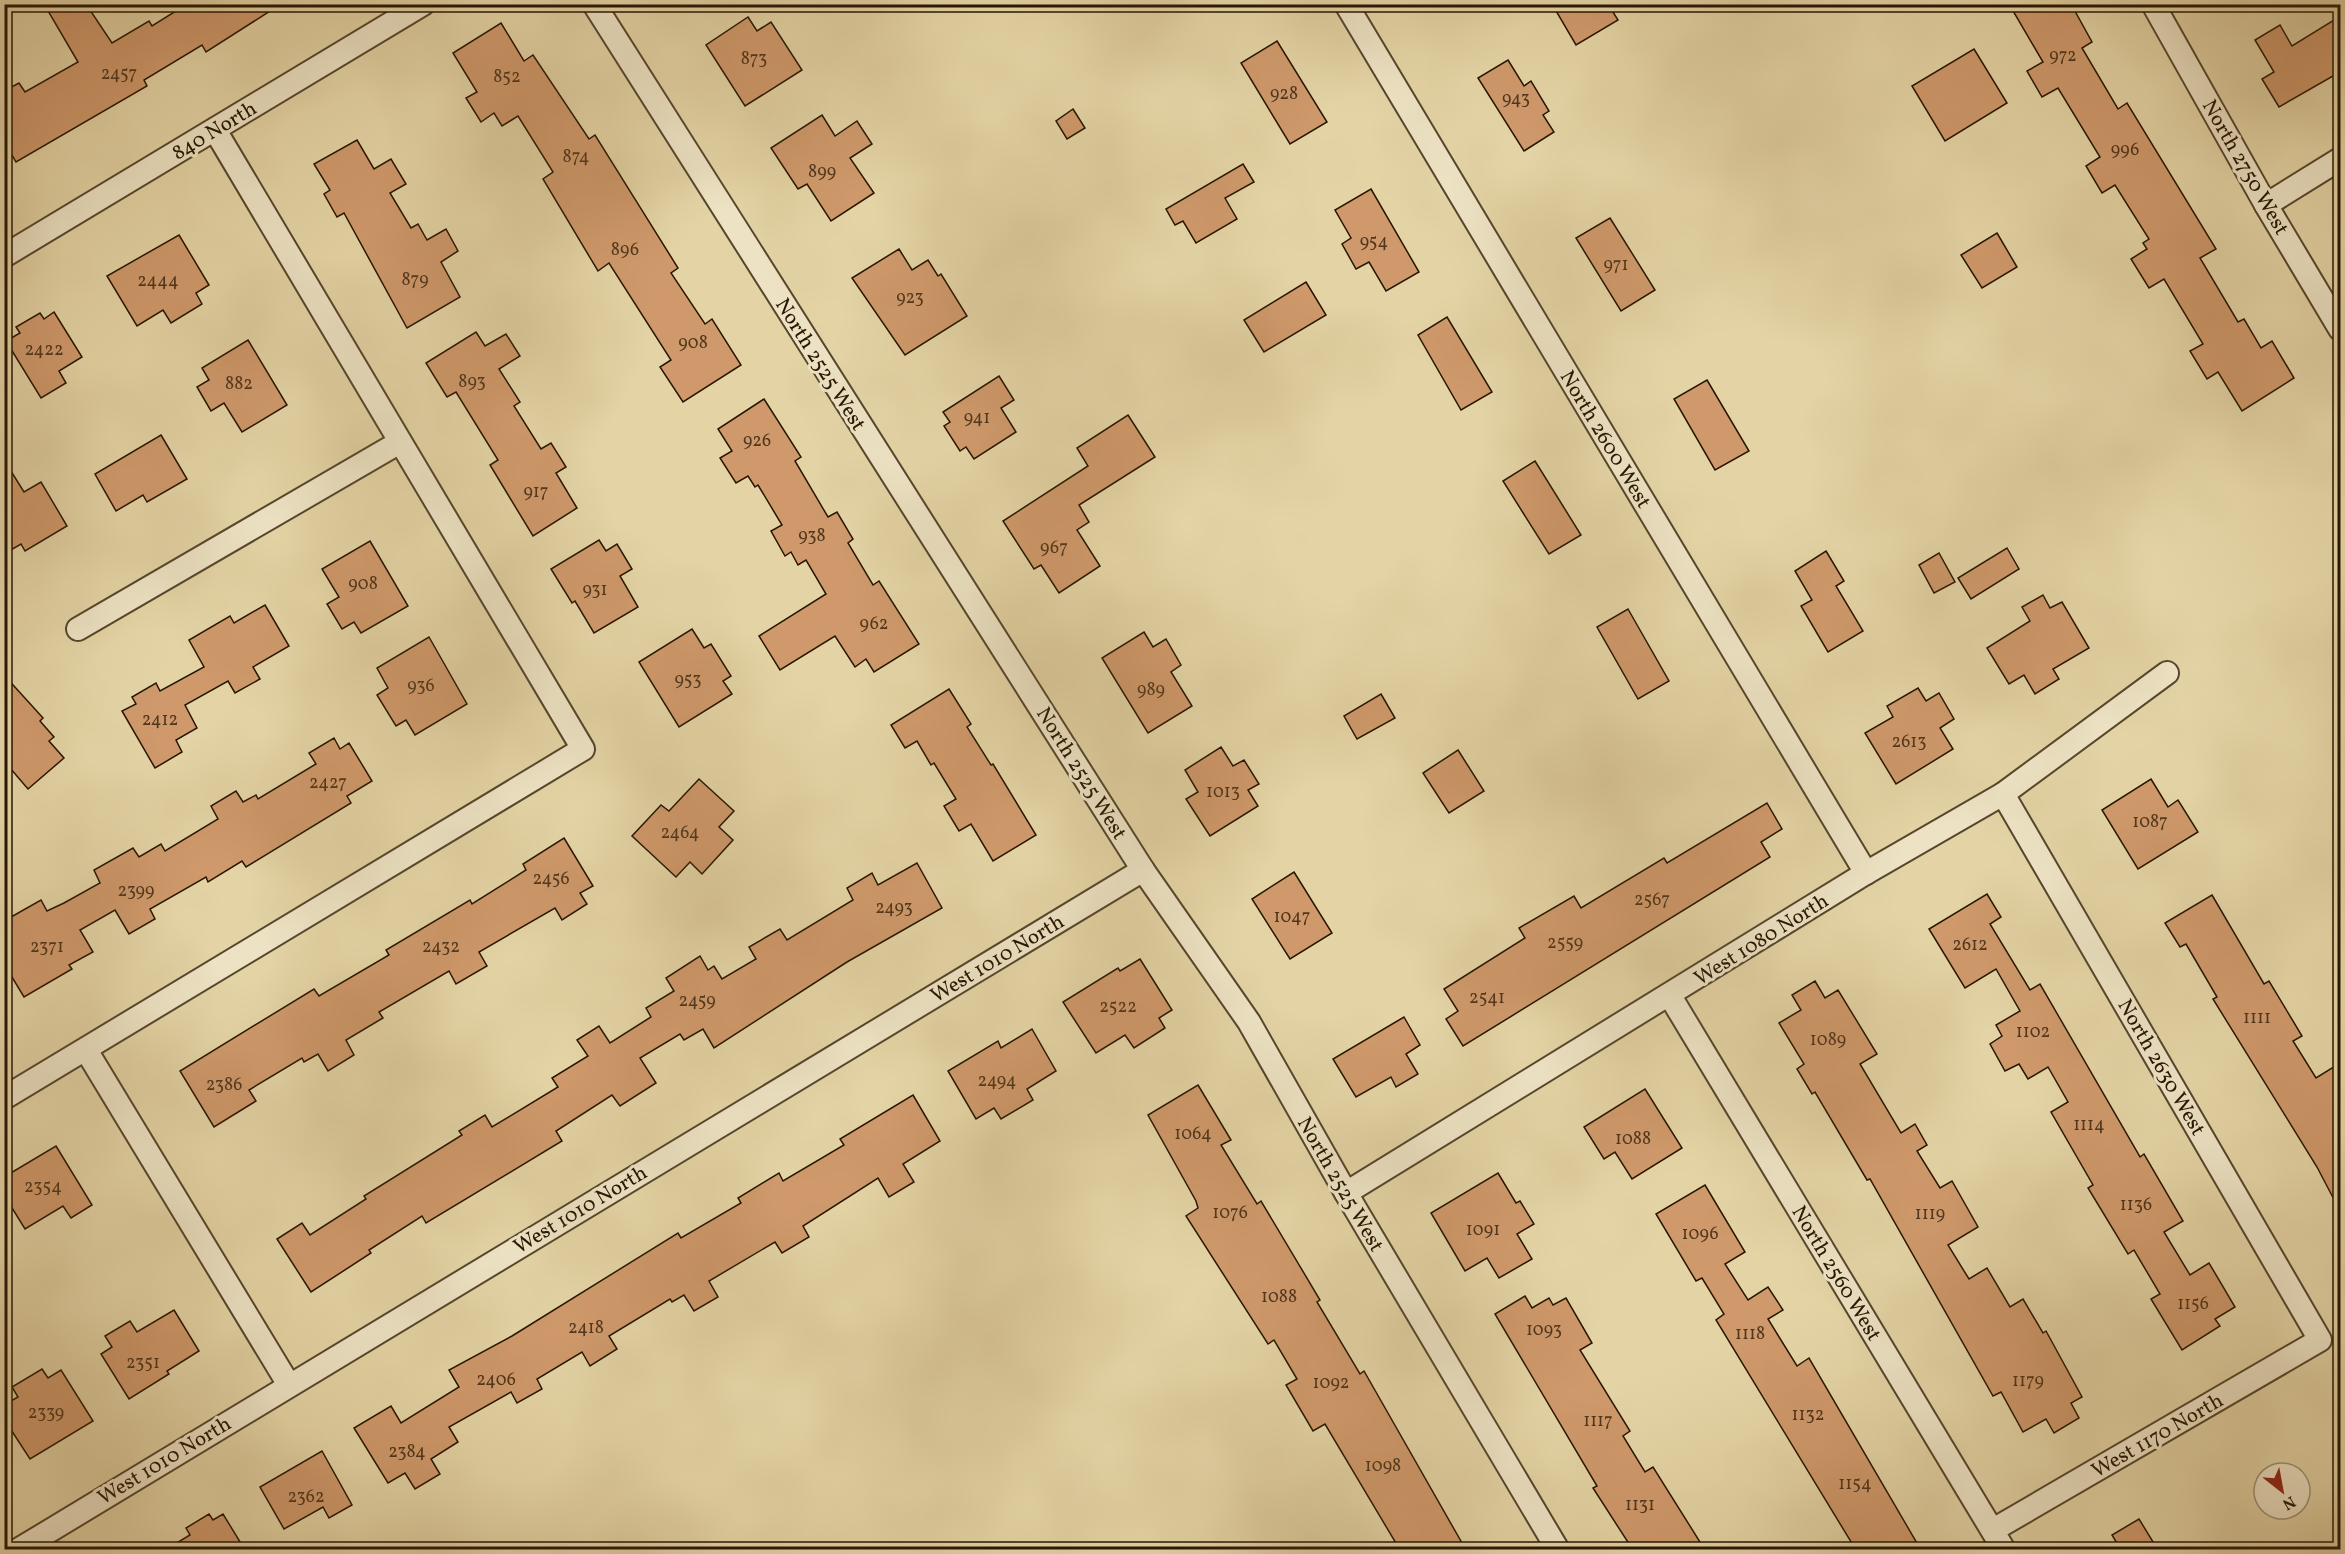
<svg xmlns="http://www.w3.org/2000/svg" width="2345" height="1554" viewBox="0 0 2345 1554" font-family="Vollkorn,serif">
<style>
.building{fill:#cf996b;stroke:#271603;stroke-width:1.5}
.lines{fill:none;stroke-linecap:round;stroke-linejoin:round}
.street-casing{stroke:#56462c;stroke-width:26}
.street{stroke:#ede3c4;stroke-width:22}
.labels{text-anchor:middle;stroke-width:6;stroke-linejoin:round;paint-order:stroke}
.number-label{font-size:18px;fill:#51371d}
.street-label{font-size:21px;fill:#271603;stroke:#ede3c4}
</style>
<rect width="100%" height="100%" fill="#e4d4a5"/>
<filter id="stains"><feTurbulence type="fractalNoise" baseFrequency=".00333" numOctaves="4"/><feColorMatrix values="0 0 0 0 .2 0 0 0 0 .09 0 0 0 0 .02 0 0 0 .5 -.17"/></filter>
<radialGradient id="worn" r=".72"><stop offset=".6" stop-color="#630" stop-opacity="0"/><stop offset="1" stop-color="#630" stop-opacity=".3"/></radialGradient>
<g class="building">
<path d="M44 4H86L112 43 149 21 152 26 187 4H281L206 52 202 45 144 80 147 86 16 162 4 141V91L19 83 25 92 78 62Z"/>
<path d="M1552 4H1608L1618 20 1576 45Z"/>
<path d="M2009 4H2071L2092 42 2082 48 2118 109 2127 103 2216 249 2200 258 2238 322 2244 319 2261 348 2272 341 2294 378 2242 411 2218 372 2207 379 2190 351 2203 344 2164 279 2149 288 2131 259 2147 249 2143 243 2149 239 2115 185 2102 193 2086 166 2100 157 2058 88 2042 97 2027 71 2043 62Z"/>
<path d="M748 17 757 31 771 22 802 70 745 106 706 45Z"/>
<path d="M2334 20 2340 31V72L2279 107 2262 79 2274 72 2255 40 2280 25 2292 46Z"/>
<path d="M501 23 524 61 533 55 589 139 595 135 678 268 671 273 705 324 712 319 741 365 683 402 660 367 671 360 609 263 598 271 543 179 553 172 518 116 502 126 494 113 481 122 466 98 477 92 453 53Z"/>
<path d="M1277 41 1327 122 1290 144 1241 63Z"/>
<path d="M1974 49 2007 103 1945 141 1912 86Z"/>
<path d="M1508 60 1524 86 1531 81 1549 111 1543 115 1554 132 1524 151 1478 78Z"/>
<path d="M1073 109 1085 128 1067 139 1056 121Z"/>
<path d="M822 115 835 136 857 121 872 144 850 158 874 193 831 221 807 184 798 189 771 148Z"/>
<path d="M357 140 374 169 391 159 406 184 390 193 411 228 418 224 427 240 446 229 458 251 441 262 460 297 407 328 344 213 337 217 324 194 330 190 314 164Z"/>
<path d="M1243 164 1254 182 1225 198 1237 219 1196 243 1183 221 1175 225 1166 209Z"/>
<path d="M1371 189 1419 272 1386 291 1369 262 1356 269 1342 244 1351 238 1335 210Z"/>
<path d="M1610 218 1655 290 1621 311 1576 238Z"/>
<path d="M1997 233 2017 267 1982 288 1961 255Z"/>
<path d="M179 235 209 285 196 293 202 304 171 323 163 310 137 326 107 276Z"/>
<path d="M899 249 912 270 928 260 938 276 941 274 967 316 905 355 852 278Z"/>
<path d="M1306 282 1326 315 1264 352 1244 320Z"/>
<path d="M54 312 82 357 59 371 66 383 41 398 6 341 20 333 16 327 40 313 44 319Z"/>
<path d="M1447 317 1492 392 1461 410 1418 335Z"/>
<path d="M476 332 485 346 506 334 520 356 499 369 520 402 514 406 541 449 551 443 566 467 556 473 577 508 533 536 490 465 498 460 456 392 447 397 426 363Z"/>
<path d="M248 340 287 405 242 432 224 403 211 411 197 387 209 380 202 368Z"/>
<path d="M999 376 1014 400 1001 408 1016 432 974 459 966 447 960 451 944 426 950 422 943 412Z"/>
<path d="M1707 380 1749 451 1715 470 1674 399Z"/>
<path d="M764 399 801 457 795 461 828 517 837 512 853 539 848 543 873 585 879 581 919 644 874 672 866 659 855 667 835 636 780 670 759 636 826 594 806 560 798 565 791 552 785 556 771 531 782 525 758 485 755 487 748 476 736 483 720 458 732 451 718 429Z"/>
<path d="M1128 415 1155 457 1079 505 1089 522 1077 530 1100 566 1059 593 1041 565 1034 569 1003 521 1088 466 1077 448Z"/>
<path d="M161 435 187 479 147 502 143 495 116 511 95 474Z"/>
<path d="M4 460 24 492 41 482 67 526 25 551 21 544 4 554Z"/>
<path d="M1535 461 1581 535 1549 554 1503 481Z"/>
<path d="M599 540 606 551 617 544 632 569 620 576 638 607 594 633 575 601 572 603 551 569Z"/>
<path d="M370 541 408 606 361 633 354 622 342 629 327 604 339 597 322 569Z"/>
<path d="M2007 548 2019 569 1971 599 1958 578Z"/>
<path d="M1826 551 1844 581 1836 586 1863 631 1828 652 1801 606 1812 600 1795 571Z"/>
<path d="M1939 553 1955 582 1934 593 1919 565Z"/>
<path d="M2043 595 2050 608 2062 602 2089 648 2053 669 2059 679 2035 694 2024 675 2009 684 1987 648 2030 621 2022 607Z"/>
<path d="M265 605 289 646 253 667 260 679 235 693 228 681 185 705 197 728 176 740 182 752 155 768 122 711 136 704 132 697 156 683 160 691 204 667 189 640 230 616 234 623Z"/>
<path d="M1628 609 1669 681 1638 699 1597 627Z"/>
<path d="M692 629 704 648 711 644 731 676 723 681 732 694 679 727 639 662Z"/>
<path d="M1144 632 1153 647 1166 639 1181 665 1171 672 1192 706 1148 733 1102 658Z"/>
<path d="M429 637 467 704 415 735 406 720 396 726 377 695 388 688 377 668Z"/>
<path d="M4 675 43 718 40 721 54 737 49 741 64 758 28 789 4 761Z"/>
<path d="M1918 688 1926 701 1939 693 1954 719 1940 728 1953 749 1896 784 1865 733 1893 717 1887 706Z"/>
<path d="M949 689 971 724 967 727 991 765 993 764 1036 835 993 861 971 824 959 831 944 806 956 799 934 763 931 765 917 741 905 748 891 725Z"/>
<path d="M1381 694 1395 718 1357 739 1344 716Z"/>
<path d="M334 738 340 749 349 743 372 781 347 796 351 803 246 867 242 861 208 882 206 877 150 909 155 919 129 934 115 910 80 930 93 952 69 965 72 969 24 997 4 964V921L41 900 47 911 64 903 100 883 94 870 133 848 139 857 161 844 165 851 218 819 211 806 236 791 243 802 256 795 258 799 316 764 309 753Z"/>
<path d="M1221 747 1233 766 1244 760 1259 784 1248 790 1258 806 1210 836 1186 799 1198 792 1185 770Z"/>
<path d="M1458 750 1484 791 1449 813 1423 773Z"/>
<path d="M699 779 734 811 719 827 733 840 702 874 690 862 676 877 632 836 661 805 669 811Z"/>
<path d="M2151 779 2168 807 2178 800 2198 832 2138 869 2102 810Z"/>
<path d="M1767 803 1782 829 1761 842 1770 857 1463 1046 1446 1019 1458 1011 1444 989 1525 938 1519 928 1574 896 1581 908 1664 858 1667 863Z"/>
<path d="M564 838 593 886 580 893 587 904 562 920 555 908 479 952 487 966 456 984 449 971 379 1012 383 1018 346 1040 354 1055 328 1071 318 1054 304 1062 302 1058 249 1090 256 1101 214 1127 180 1071 314 989 319 996 389 955 386 950 470 900 472 904 526 870 523 864Z"/>
<path d="M917 863 942 908 847 962 714 1048 703 1029 684 1040 680 1034 640 1058 656 1083 620 1106 612 1095 556 1131 562 1141 426 1223 422 1216 369 1250 371 1253 311 1292 277 1239 302 1223 310 1235 366 1199 364 1196 462 1135 459 1131 485 1115 492 1127 558 1087 552 1078 588 1056 577 1040 599 1026 610 1043 651 1017 646 1008 674 991 666 978 700 956 708 970 714 966 722 979 756 959 749 947 780 929 787 940 853 900 847 888 872 873 878 885Z"/>
<path d="M1294 872 1332 933 1290 959 1252 899Z"/>
<path d="M1987 894 2001 917 1990 924 2030 990 2040 984 2140 1157 2144 1154 2183 1221 2164 1232 2190 1275 2209 1263 2235 1307 2215 1319 2220 1326 2182 1350 2151 1299 2160 1294 2134 1250 2128 1254 2088 1188 2093 1185 2051 1112 2068 1102 2048 1067 2028 1079 2019 1064 2005 1071 1990 1044 2002 1036 1996 1025 2020 1011 1996 969 1965 988 1929 929Z"/>
<path d="M2212 895 2264 984 2269 981 2302 1036 2293 1041 2316 1078 2340 1063V1211L2317 1167 2213 999 2217 997 2186 944 2180 947 2165 923Z"/>
<path d="M1140 959 1172 1010 1159 1018 1165 1028 1134 1048 1125 1035 1096 1053 1063 1002 1118 968 1120 971Z"/>
<path d="M1815 981 1825 998 1838 990 1877 1054 1860 1064 1901 1133 1915 1124 1927 1145 1917 1151 1940 1188 1952 1181 1978 1227 1948 1245 1969 1279 1987 1268 2010 1307 2023 1299 2043 1333 2046 1331 2082 1397 2071 1403 2079 1418 2054 1433 2046 1419 2023 1432 2001 1392 1993 1396 1870 1179 1867 1180 1815 1092 1812 1094 1797 1069 1804 1064 1779 1023 1801 1010 1792 995Z"/>
<path d="M1404 1017 1420 1045 1406 1054 1418 1074 1396 1087 1391 1077 1356 1097 1333 1059Z"/>
<path d="M1032 1029 1056 1071 1027 1089 1033 1100 1001 1119 994 1108 976 1119 948 1071 998 1041 1001 1048Z"/>
<path d="M1198 1085 1231 1140 1221 1145 1257 1204 1261 1201 1320 1300 1317 1302 1360 1374 1364 1371 1466 1550H1400L1325 1424 1313 1431 1286 1385 1297 1379 1274 1340 1268 1344 1186 1216 1198 1208 1196 1201 1148 1115Z"/>
<path d="M1645 1089 1682 1148 1632 1179 1615 1152 1604 1159 1584 1127Z"/>
<path d="M913 1095 940 1141 903 1164 914 1182 889 1197 878 1178 803 1226 809 1237 782 1253 775 1242 709 1281 718 1297 694 1311 684 1295 672 1302 670 1299 609 1336 617 1349 590 1366 582 1352 537 1379 542 1389 517 1403 511 1392 449 1427 458 1442 431 1459 440 1474 415 1489 405 1473 388 1483 354 1428 391 1406 401 1423 459 1387 449 1370 512 1336 678 1233 681 1238 741 1203 738 1198 779 1173 783 1181 844 1145 840 1139Z"/>
<path d="M56 1146 92 1205 71 1218 63 1206 25 1229 4 1195V1177Z"/>
<path d="M1498 1173 1516 1203 1520 1201 1534 1224 1517 1234 1532 1259 1499 1278 1487 1258 1465 1271 1431 1213Z"/>
<path d="M1705 1185 1745 1252 1725 1264 1748 1300 1768 1287 1783 1310 1768 1319 1797 1366 1809 1358 1921 1550H1856L1716 1320 1724 1314 1702 1278 1696 1281 1656 1214Z"/>
<path d="M1525 1296 1532 1308 1549 1298 1553 1305 1566 1298 1592 1343 1580 1350 1630 1431 1623 1436 1645 1472 1653 1467 1705 1550H1633L1593 1488 1597 1486 1495 1314Z"/>
<path d="M174 1310 199 1351 167 1371 169 1374 129 1399 101 1354 112 1347 105 1336 130 1321 137 1332Z"/>
<path d="M42 1369 48 1378 61 1370 93 1421 30 1459 4 1419V1405L18 1397 12 1387Z"/>
<path d="M322 1451 352 1505 329 1518 323 1507 284 1529 260 1487Z"/>
<path d="M209 1514 213 1520 223 1514 245 1550H165L190 1535 186 1528Z"/>
<path d="M2139 1519 2158 1550H2121L2112 1535Z"/>
</g>
<g class="lines">
<defs>
<g id="street">
<path d="M594 4 1143 870 1249 1022 1346 1193 1558 1550"/>
<path d="M1346 4 1866 873"/>
<path d="M2153 4 2266 205 2340 329"/>
<path d="M2266 205 2340 159"/>
<path d="M4 256 423 4"/>
<path d="M78 629 400 442"/>
<path d="M1670 996 2004 1550"/>
<path d="M86 1050 289 1385"/>
<path d="M4 1098 583 749 215 130"/>
<path d="M1346 1193 1866 873 2003 794 2167 673"/>
<path d="M1993 1530 2320 1340 2003 794"/>
<path d="M18 1550 1143 870"/>
</g>
</defs>
<use href="#street" class="street-casing"/>
<use href="#street" class="street"/>
</g>
<g class="labels">
<g class="number-label">
<text x="2063" y="61">972</text>
<text x="754" y="64">873</text>
<text x="119" y="79">2457</text>
<text x="507" y="82">852</text>
<text x="1284" y="99">928</text>
<text x="1516" y="104">943</text>
<text x="2125" y="155">996</text>
<text x="576" y="162">874</text>
<text x="822" y="177">899</text>
<text x="1374" y="247">954</text>
<text x="625" y="255">896</text>
<text x="1616" y="270">971</text>
<text x="415" y="285">879</text>
<text x="158" y="286">2444</text>
<text x="910" y="303">923</text>
<text x="693" y="348">908</text>
<text x="44" y="355">2422</text>
<text x="472" y="387">893</text>
<text x="239" y="389">882</text>
<text x="977" y="423">941</text>
<text x="757" y="446">926</text>
<text x="536" y="497">917</text>
<text x="812" y="541">938</text>
<text x="1054" y="553">967</text>
<text x="363" y="589">908</text>
<text x="595" y="595">931</text>
<text x="874" y="629">962</text>
<text x="688" y="685">953</text>
<text x="421" y="691">936</text>
<text x="1151" y="695">989</text>
<text x="160" y="725">2412</text>
<text x="1909" y="747">2613</text>
<text x="328" y="788">2427</text>
<text x="1223" y="797">1013</text>
<text x="2150" y="827">1087</text>
<text x="680" y="838">2464</text>
<text x="551" y="884">2456</text>
<text x="136" y="896">2399</text>
<text x="1652" y="905">2567</text>
<text x="894" y="913">2493</text>
<text x="1292" y="922">1047</text>
<text x="1565" y="948">2559</text>
<text x="1970" y="950">2612</text>
<text x="47" y="952">2371</text>
<text x="441" y="952">2432</text>
<text x="1487" y="1003">2541</text>
<text x="697" y="1006">2459</text>
<text x="1118" y="1012">2522</text>
<text x="2257" y="1023">1111</text>
<text x="2033" y="1037">1102</text>
<text x="1828" y="1045">1089</text>
<text x="997" y="1086">2494</text>
<text x="224" y="1090">2386</text>
<text x="2089" y="1130">1114</text>
<text x="1193" y="1139">1064</text>
<text x="1633" y="1144">1088</text>
<text x="43" y="1192">2354</text>
<text x="2136" y="1210">1136</text>
<text x="1230" y="1218">1076</text>
<text x="1930" y="1219">1119</text>
<text x="1483" y="1235">1091</text>
<text x="1700" y="1239">1096</text>
<text x="1279" y="1302">1088</text>
<text x="2193" y="1309">1156</text>
<text x="586" y="1333">2418</text>
<text x="1544" y="1335">1093</text>
<text x="1750" y="1339">1118</text>
<text x="143" y="1368">2351</text>
<text x="496" y="1385">2406</text>
<text x="2028" y="1386">1179</text>
<text x="1331" y="1388">1092</text>
<text x="46" y="1418">2339</text>
<text x="1808" y="1420">1132</text>
<text x="1598" y="1426">1117</text>
<text x="407" y="1457">2384</text>
<text x="1383" y="1471">1098</text>
<text x="1855" y="1489">1154</text>
<text x="306" y="1502">2362</text>
<text x="1640" y="1510">1131</text>
</g>
<g class="street-label">
<text transform="translate(214 130) rotate(-31)" y="7">840 North</text>
<text transform="translate(2246 167) rotate(60)" y="7">North 2750 West</text>
<text transform="translate(821 364) rotate(58)" y="7">North 2525 West</text>
<text transform="translate(1606 439) rotate(59)" y="7">North 2600 West</text>
<text transform="translate(1082 773) rotate(58)" y="7">North 2525 West</text>
<text transform="translate(1761 939) rotate(-32)" y="7">West 1080 North</text>
<text transform="translate(997 958) rotate(-31)" y="7">West 1010 North</text>
<text transform="translate(2162 1067) rotate(60)" y="7">North 2630 West</text>
<text transform="translate(1341 1184) rotate(60)" y="7">North 2525 West</text>
<text transform="translate(580 1209) rotate(-31)" y="7">West 1010 North</text>
<text transform="translate(1837 1273) rotate(59)" y="7">North 2560 West</text>
<text transform="translate(2157 1435) rotate(-30)" y="7">West 1170 North</text>
<text transform="translate(164 1460) rotate(-31)" y="7">West 1010 North</text>
</g>
</g>
<rect width="2345" height="1554" fill="none" stroke="#e4d4a5" stroke-width="24"/>
<rect x="6" y="6" width="2333" height="1542" fill="none" stroke="#271603" stroke-width="3"/>
<rect x="12" y="12" width="2321" height="1530" fill="none" stroke="#271603" stroke-width="1.5"/>
<g transform="translate(2282 1491) rotate(149)"><circle r="28" fill="#ede3c4" stroke="#9e9177" stroke-width="1.5"/>
<path d="M0-4.5L10 22L0 15L-10 22Z" fill="#8f2418"/>
<text y="-9" font-size="16" font-weight="bold" text-anchor="middle" fill="#271603">N</text>
</g>
<rect width="100%" height="100%" filter="url(#stains)"/>
<rect width="100%" height="100%" fill="url(#worn)"/>
</svg>
